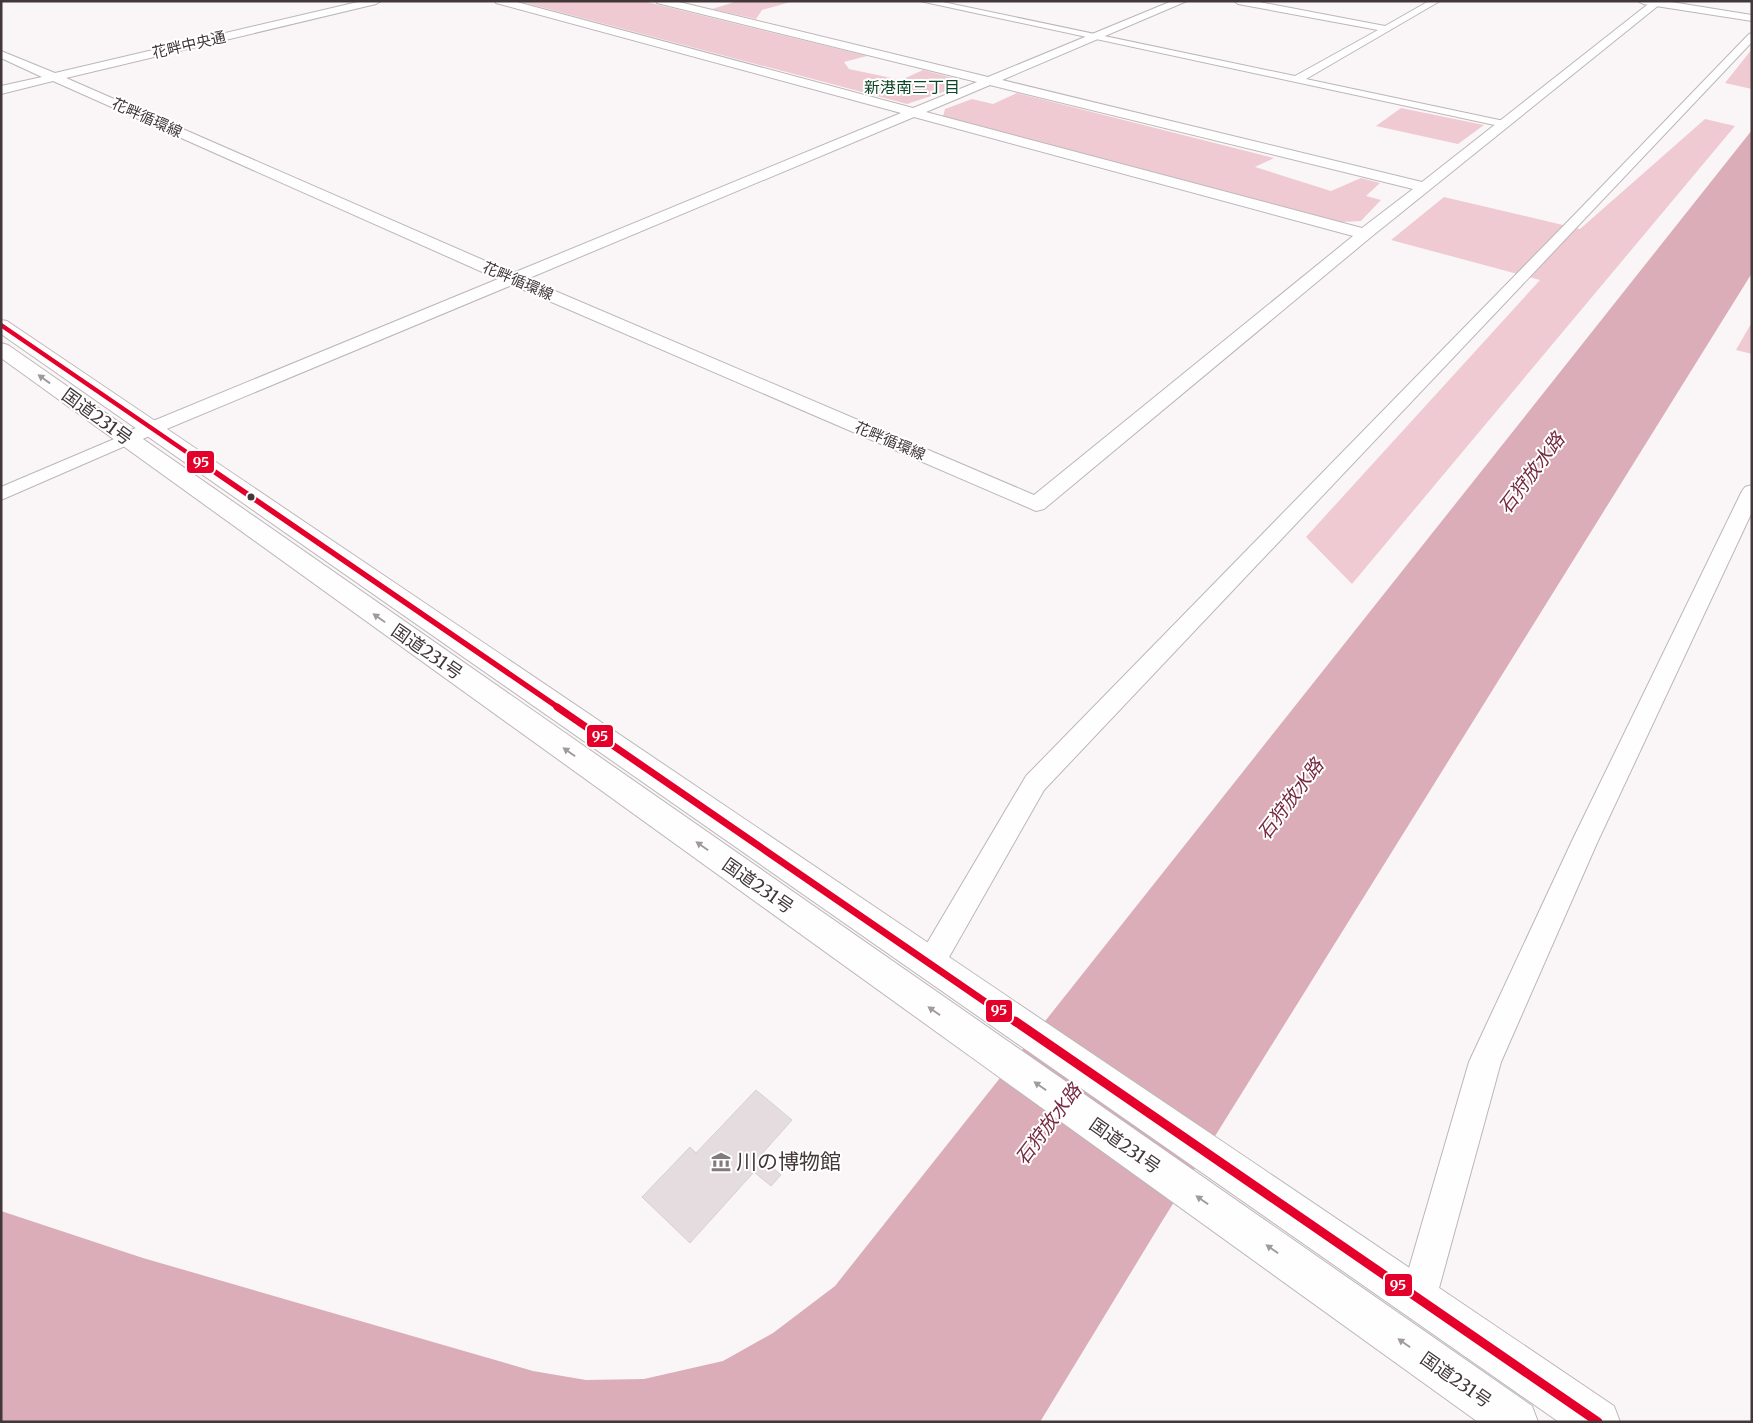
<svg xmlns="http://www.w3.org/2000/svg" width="1753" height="1423" viewBox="0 0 1753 1423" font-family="Merriweather,'Noto Sans JP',serif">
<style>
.forest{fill:#f0cad3}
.water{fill:#dbadb8}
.building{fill:#e4dcde;stroke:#d8d0d2}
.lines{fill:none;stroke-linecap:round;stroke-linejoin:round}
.minor-casing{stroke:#bdb6b8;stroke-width:2}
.tertiary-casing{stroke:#bdb6b8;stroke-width:2}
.secondary-casing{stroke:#bdb6b8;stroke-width:2}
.trunk-casing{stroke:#bdb6b8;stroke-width:2}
.minor{fill:#fefefe;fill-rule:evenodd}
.tertiary{fill:#fefefe;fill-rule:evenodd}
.secondary{fill:#fefefe;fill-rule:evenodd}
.trunk{fill:#fefefe;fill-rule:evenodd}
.bus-1-far3-casing{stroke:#fff;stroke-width:7}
.bus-1-far2-casing{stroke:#fff;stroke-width:9}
.bus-1-far1-casing{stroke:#fff;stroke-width:11}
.bus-1-casing{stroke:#fff;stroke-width:12}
.bus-1-far3{stroke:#e4002b;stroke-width:4.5}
.bus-1-far2{stroke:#e4002b;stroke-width:5.5}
.bus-1-far1{stroke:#e4002b;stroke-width:7}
.bus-1{stroke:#e4002b;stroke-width:9}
.oneway{fill:#a09a9c}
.bus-dot{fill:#423739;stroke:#fff;stroke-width:2}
.labels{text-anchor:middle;stroke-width:4;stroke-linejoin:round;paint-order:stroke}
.far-street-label{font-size:15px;fill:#423739;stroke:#fff}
.far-neighbourhood-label{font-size:16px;fill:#0a4525;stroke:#fff}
.street-label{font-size:18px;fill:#423739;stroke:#fff}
.water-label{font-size:19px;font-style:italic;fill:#762a41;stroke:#fff}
.near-poi-label{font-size:21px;fill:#423739;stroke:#fff;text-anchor:start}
.line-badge{stroke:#fff;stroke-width:2}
.badge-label{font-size:14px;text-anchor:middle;font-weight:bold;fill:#fff}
</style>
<rect width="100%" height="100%" fill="#faf6f7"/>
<g class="forest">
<path d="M518 1H643L867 56 844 62 849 69 901 80 923 70 957 79 952 89 907 104Z"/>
<path d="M738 1H794L762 10 756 19 712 9Z"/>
<path d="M1752 49V89L1725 83Z"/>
<path d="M1017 93 1274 158 1255 167 1331 191 1361 178 1380 183 1366 196 1381 200 1361 221 1342 222 943 116 945 109 972 99 993 104Z"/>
<path d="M1401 108 1484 125 1458 144 1376 126Z"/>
<path d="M1705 119 1735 126 1352 584 1306 537 1540 280 1391 240 1444 197 1580 229Z"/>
<path d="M1752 322V354L1736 350Z"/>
</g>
<path class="water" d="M1752 130V273L1161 1223 1040 1422H1V1211L143 1258 533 1371 586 1380 644 1379 723 1361 773 1333 835 1286Z"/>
<path class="building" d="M756 1090 792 1120 760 1156 781 1175 771 1186 754 1172 690 1243 642 1197 690 1147 696 1153Z"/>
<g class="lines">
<defs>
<g id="minor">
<path d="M920 1H938L1295 76 1378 30 1238 4 1234 1H1254L1385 26 1429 1H1440L1306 79 1504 121 1510 124 1504 127Z"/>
<path d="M1752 33V42L1044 790 940 973 930 977 920 973 915 964 920 955 1026 776 1578 211 1749 34Z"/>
<path d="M126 434 132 435 135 439 132 443 1 500V487Z"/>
<path d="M1752 485V512L1597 843 1501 1062 1436 1299 1431 1312 1418 1317 1405 1312 1400 1299 1469 1062 1571 843 1742 491 1745 487Z"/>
</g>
<path id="tertiary" d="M362 1H381L376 4 66 78 513 273 901 113 496 3 495 1H513L913 108 977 82 657 3 656 1H675L988 77 1172 1H1187L1002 80 1422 182 1652 1H1664L1371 237 1044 509 1036 511 512 285 133 443 126 445 119 443 116 439 119 435 498 279 53 81 1 94V86L42 77 1 58V51L55 73ZM990 85 1413 189 1362 228 926 112ZM914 117 1353 236 1034 495 527 279Z"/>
<path id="secondary" d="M1638 1H1665L1752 15V21L1643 4Z"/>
<g id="trunk">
<path d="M1 320 7 321 1614 1406 1620 1422H1559L1 334Z"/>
<path d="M1 343 8 345 1532 1406 1538 1422H1478L1 358Z"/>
</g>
</defs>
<use href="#minor" class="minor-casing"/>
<use href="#tertiary" class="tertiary-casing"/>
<use href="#secondary" class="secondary-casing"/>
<use href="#trunk" class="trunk-casing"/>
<use href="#minor" class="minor"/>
<use href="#tertiary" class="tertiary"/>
<use href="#secondary" class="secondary"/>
<use href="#trunk" class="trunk"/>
<defs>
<path id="bus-1-far3" d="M1 325 201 462"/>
<path id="bus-1-far2" d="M199 461 559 708"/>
<path id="bus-1-far1" d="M557 707 1016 1023"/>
<path id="bus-1" d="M1015 1021 1598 1422"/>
</defs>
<use href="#bus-1-far3" class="bus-1-far3-casing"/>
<use href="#bus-1-far2" class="bus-1-far2-casing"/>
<use href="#bus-1-far1" class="bus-1-far1-casing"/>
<use href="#bus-1" class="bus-1-casing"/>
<use href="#bus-1-far3" class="bus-1-far3"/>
<use href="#bus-1-far2" class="bus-1-far2"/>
<use href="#bus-1-far1" class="bus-1-far1"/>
<use href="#bus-1" class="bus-1"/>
</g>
<defs><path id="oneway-solid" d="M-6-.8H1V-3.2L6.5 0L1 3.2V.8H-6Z" transform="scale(1.25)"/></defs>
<g class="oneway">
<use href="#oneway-solid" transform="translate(44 379) rotate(-144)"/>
<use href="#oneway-solid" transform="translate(379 618) rotate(-145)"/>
<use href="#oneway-solid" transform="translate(569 752) rotate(-145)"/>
<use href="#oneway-solid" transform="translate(702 846) rotate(-145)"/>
<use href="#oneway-solid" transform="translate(934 1011) rotate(-145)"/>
<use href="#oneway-solid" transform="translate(1040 1086) rotate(-145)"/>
<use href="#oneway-solid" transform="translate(1202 1200) rotate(-145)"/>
<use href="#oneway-solid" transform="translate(1272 1249) rotate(-145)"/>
<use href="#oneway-solid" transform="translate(1404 1343) rotate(-145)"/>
</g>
<defs>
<symbol id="museum-bare" viewBox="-9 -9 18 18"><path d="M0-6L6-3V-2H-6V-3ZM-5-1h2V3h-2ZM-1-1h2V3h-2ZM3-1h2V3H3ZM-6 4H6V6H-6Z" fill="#827a7c" stroke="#fff" stroke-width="2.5" paint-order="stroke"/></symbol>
</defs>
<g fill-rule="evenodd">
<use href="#museum-bare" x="707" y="1148" width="28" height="28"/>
</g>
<circle class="bus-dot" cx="251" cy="497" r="4.5"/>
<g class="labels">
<g class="far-street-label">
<text transform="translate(189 45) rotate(-13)" y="5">花畔中央通</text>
<text transform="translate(147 118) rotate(24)" y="5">花畔循環線</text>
<text transform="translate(518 281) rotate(23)" y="5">花畔循環線</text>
<text transform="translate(890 441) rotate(23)" y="5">花畔循環線</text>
</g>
<g class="far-neighbourhood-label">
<text x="912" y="93">新港南三丁目</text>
</g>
<g class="street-label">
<text transform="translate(97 417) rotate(36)" y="6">国道231号</text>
<text transform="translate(427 652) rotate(35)" y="6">国道231号</text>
<text transform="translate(758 886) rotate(35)" y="6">国道231号</text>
<text transform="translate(1125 1146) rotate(35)" y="6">国道231号</text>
<text transform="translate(1456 1380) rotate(35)" y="6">国道231号</text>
</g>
<g class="water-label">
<text transform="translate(1531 473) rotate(-53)" y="7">石狩放水路</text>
<text transform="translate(1290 799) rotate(-53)" y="7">石狩放水路</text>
<text transform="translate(1048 1124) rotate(-53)" y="7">石狩放水路</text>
</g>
<g class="near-poi-label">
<text x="736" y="1169">川の博物館</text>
</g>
</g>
<g class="line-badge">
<rect x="186" y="450" width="29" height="24" rx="5" fill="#e4002b"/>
<rect x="586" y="724" width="28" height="24" rx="5" fill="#e4002b"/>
<rect x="985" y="999" width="28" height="24" rx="5" fill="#e4002b"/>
<rect x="1384" y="1273" width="29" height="24" rx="5" fill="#e4002b"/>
</g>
<g class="badge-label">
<text x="201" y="467">95</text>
<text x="600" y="741">95</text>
<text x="999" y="1015">95</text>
<text x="1398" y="1290">95</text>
</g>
<rect width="1753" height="1423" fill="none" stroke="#423739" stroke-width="5"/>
</svg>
